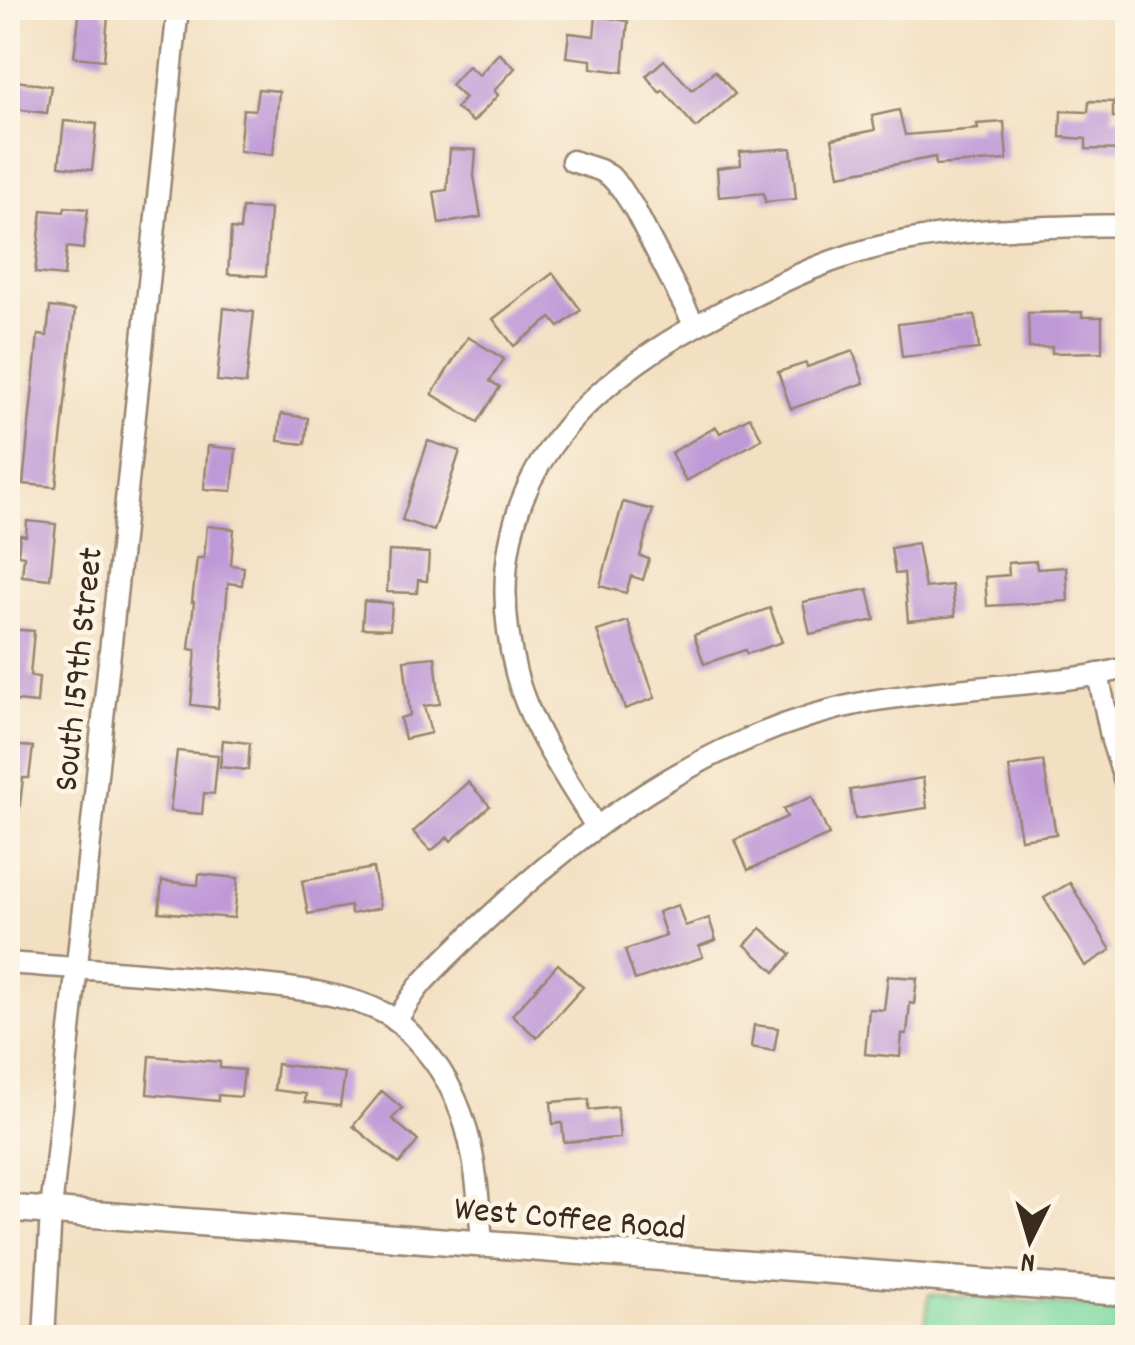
<svg xmlns="http://www.w3.org/2000/svg" width="1135" height="1345" viewBox="0 0 1135 1345" font-family="Dekko,sans-serif">
<style>
.green{fill:#80daa1;stroke:#5e8260;stroke-width:2.5}
.building{fill:#bf98d7}
.lines{fill:none;stroke-linecap:round;stroke-linejoin:round}
.minor-casing{stroke:#978570;stroke-width:25}
.tertiary-casing{stroke:#978570;stroke-width:30}
.minor{stroke:#fff;stroke-width:20}
.tertiary{stroke:#fff;stroke-width:25}
.labels{text-anchor:middle;stroke-width:9;stroke-linejoin:round;paint-order:stroke}
.street-label{font-size:35px;fill:#3b2a1e;stroke:#fcf5e5}
</style>
<rect width="100%" height="100%" fill="#fcf5e5"/>
<filter id="ink" filterUnits="userSpaceOnUse"><feTurbulence type="fractalNoise" baseFrequency=".01" numOctaves="2"/><feDisplacementMap in="SourceGraphic" scale="20" xChannelSelector="R" yChannelSelector="G"/><feConvolveMatrix kernelMatrix="1 2 1 2 8 2 1 2 1" color-interpolation-filters="sRGB"/></filter>
<filter id="wash" filterUnits="userSpaceOnUse"><feTurbulence type="fractalNoise" baseFrequency=".0048" numOctaves="4" result="noise"/><feDisplacementMap in="SourceGraphic" scale="40" xChannelSelector="R" yChannelSelector="G"/><feGaussianBlur stdDeviation="2.25" result="paint"/><feColorMatrix in="noise" values="0 0 0 0 0 0 0 0 0 0 0 0 0 0 0 0 0 1.4 0 .05"/><feComposite in="paint" operator="in"/></filter>
<g filter="url(#wash)">
<rect width="100%" height="100%" fill="#f3e0c3"/>
<path class="green" d="M929 1294 1127 1310V1337H924Z"/>
<g id="blocks">
<g class="building">
<path d="M80 8H105L104 16H108L104 60 74 57Z"/>
<path d="M596 16 628 21 623 72 591 68V60L566 57 569 33 594 36Z"/>
<path d="M499 53 515 68 494 91 498 95 473 122 456 108 465 98 451 85 468 66 479 75Z"/>
<path d="M664 60 692 90 715 71 735 94 696 128 663 90 660 93 646 76Z"/>
<path d="M9 80 51 86 47 113 8 108Z"/>
<path d="M258 89 279 91 273 155 239 151 243 109 255 110Z"/>
<path d="M1089 101 1113 102V117L1128 118V150L1086 149V139L1060 137 1061 111 1088 112Z"/>
<path d="M899 110 905 135 978 129 977 124 1004 122 1007 160 936 165 935 157 839 175 832 139 875 130 872 116Z"/>
<path d="M64 121 97 124 92 170 59 166Z"/>
<path d="M791 148 796 199 765 202 764 193 719 197 717 168 741 165 740 152Z"/>
<path d="M450 149 476 150 474 176 481 217 439 224 434 192 447 190Z"/>
<path d="M65 207 88 209 83 249 67 247 64 276 35 273 42 210 64 212Z"/>
<path d="M242 208 270 209 266 276 228 274 231 229 240 230Z"/>
<path d="M553 273 581 310 559 327 551 318 514 346 493 319Z"/>
<path d="M50 307 75 310 56 487 23 484 38 335 47 336Z"/>
<path d="M224 308 254 312 246 384 217 381Z"/>
<path d="M1082 312V317H1102V352L1052 353V347L1029 348 1028 313Z"/>
<path d="M975 315 979 349 902 357 898 324Z"/>
<path d="M468 337 504 359 490 381 500 387 478 422 432 394Z"/>
<path d="M853 351 864 383 791 409 778 372 806 363 807 367Z"/>
<path d="M281 414 308 418 305 444 278 441Z"/>
<path d="M750 417 762 439 686 481 671 453 716 427 720 433Z"/>
<path d="M428 441 460 451 434 531 402 520Z"/>
<path d="M208 446 236 449 232 491 204 489Z"/>
<path d="M623 502 653 510 640 556 649 559 643 580 631 576 626 593 600 586Z"/>
<path d="M27 521 56 524 50 579 22 576 24 556 18 555 20 535 26 536Z"/>
<path d="M207 526 234 529 231 565 244 567 242 585 228 583 218 708 191 705 196 650 189 649 194 602H192L197 558H204Z"/>
<path d="M917 543 925 588 952 585 955 616 908 621 904 573 895 574 891 548Z"/>
<path d="M389 551 429 553 427 581 418 580 417 593 387 592Z"/>
<path d="M1036 561 1037 569 1066 567 1068 601 987 606 985 577 1009 575 1008 563Z"/>
<path d="M868 589 875 620 810 634 803 602Z"/>
<path d="M364 601 392 603 390 629 362 628Z"/>
<path d="M770 608 782 642 747 654 745 650 704 664 694 635Z"/>
<path d="M628 621 655 698 625 709 597 631Z"/>
<path d="M8 629 34 631 30 676 39 677 37 703 8 700Z"/>
<path d="M435 657 440 704 424 706 431 733 405 739 400 718 410 715 404 660Z"/>
<path d="M223 740 250 743 248 770 220 767Z"/>
<path d="M8 745 33 747 29 778H23L19 812 8 811Z"/>
<path d="M177 751 218 755 214 794 204 793 202 814 170 811Z"/>
<path d="M1043 761 1056 834 1021 839 1009 767Z"/>
<path d="M923 778 927 808 855 819 850 790Z"/>
<path d="M468 782 490 806 451 841 448 837 431 851 413 832Z"/>
<path d="M812 797 829 835 748 870 735 840 787 817 783 809Z"/>
<path d="M373 868 380 908 351 914 350 906 308 914 302 881Z"/>
<path d="M199 874 238 878 234 918 159 912 162 881 198 885Z"/>
<path d="M1070 883 1111 950 1085 966 1044 898Z"/>
<path d="M678 905 685 926 709 918 716 940 699 946 703 957 635 980 625 950 666 936 658 912Z"/>
<path d="M761 928 791 954 775 972 745 945Z"/>
<path d="M558 964 583 987 537 1038 512 1015Z"/>
<path d="M888 976 917 978 914 1004 910 1003 907 1034H902L900 1057 865 1054 869 1009 884 1010Z"/>
<path d="M754 1025 778 1028 774 1051 751 1047Z"/>
<path d="M150 1056 220 1062V1068L244 1070 241 1097 218 1095V1101L147 1094Z"/>
<path d="M277 1064 345 1073 340 1106 305 1102 306 1094 274 1090Z"/>
<path d="M382 1091 402 1108 392 1119 418 1141 399 1164 353 1126Z"/>
<path d="M589 1099V1110L617 1107 620 1138 564 1142 562 1123 553 1124 551 1102Z"/>
</g>
</g>
</g>
<g filter="url(#ink)">
<use href="#blocks" fill-opacity="0" stroke="#978570" stroke-width="2.5"/>
<g class="lines">
<defs>
<g id="minor">
<path d="M572 161 600 170 610 176 621 188 634 208 695 326"/>
<path d="M1098 674 1112 741 1128 791"/>
<path d="M596 827C567 778 530 728 516 673 469 484 584 379 739 303 787 279 835 256 887 245 966 227 1047 227 1128 225"/>
<path d="M8 963C86 969 166 974 244 983 291 988 344 992 386 1014 401 1022 414 1037 425 1050 473 1106 477 1174 482 1244"/>
<path d="M396 1021C404 1009 412 995 422 983 446 957 472 933 498 909 604 811 727 728 871 701 924 692 977 688 1030 683 1063 679 1096 677 1128 667"/>
<path d="M44 1338 51 1211 178 8"/>
</g>
<path id="tertiary" d="M8 1208 1128 1293"/>
</defs>
<use href="#minor" class="minor-casing"/>
<use href="#tertiary" class="tertiary-casing"/>
<use href="#minor" class="minor"/>
<use href="#tertiary" class="tertiary"/>
</g>
</g>
<g class="labels">
<g class="street-label">
<text transform="translate(76 669) rotate(-84)" y="12">South 159th Street</text>
<text transform="translate(570 1216) rotate(5)" y="12">West Coffee Road</text>
</g>
</g>
<rect width="1135" height="1345" fill="none" stroke="#fcf5e5" stroke-width="40"/>
<g transform="translate(1030 1240) rotate(185)" stroke="#fcf5e5" stroke-width="8" paint-order="stroke">
<path d="M0-8L18 38L0 25L-18 38Z" fill="#3b2a1e"/>
<text y="-15" font-size="28" font-weight="bold" text-anchor="middle" fill="#3b2a1e">N</text>
</g>
</svg>
